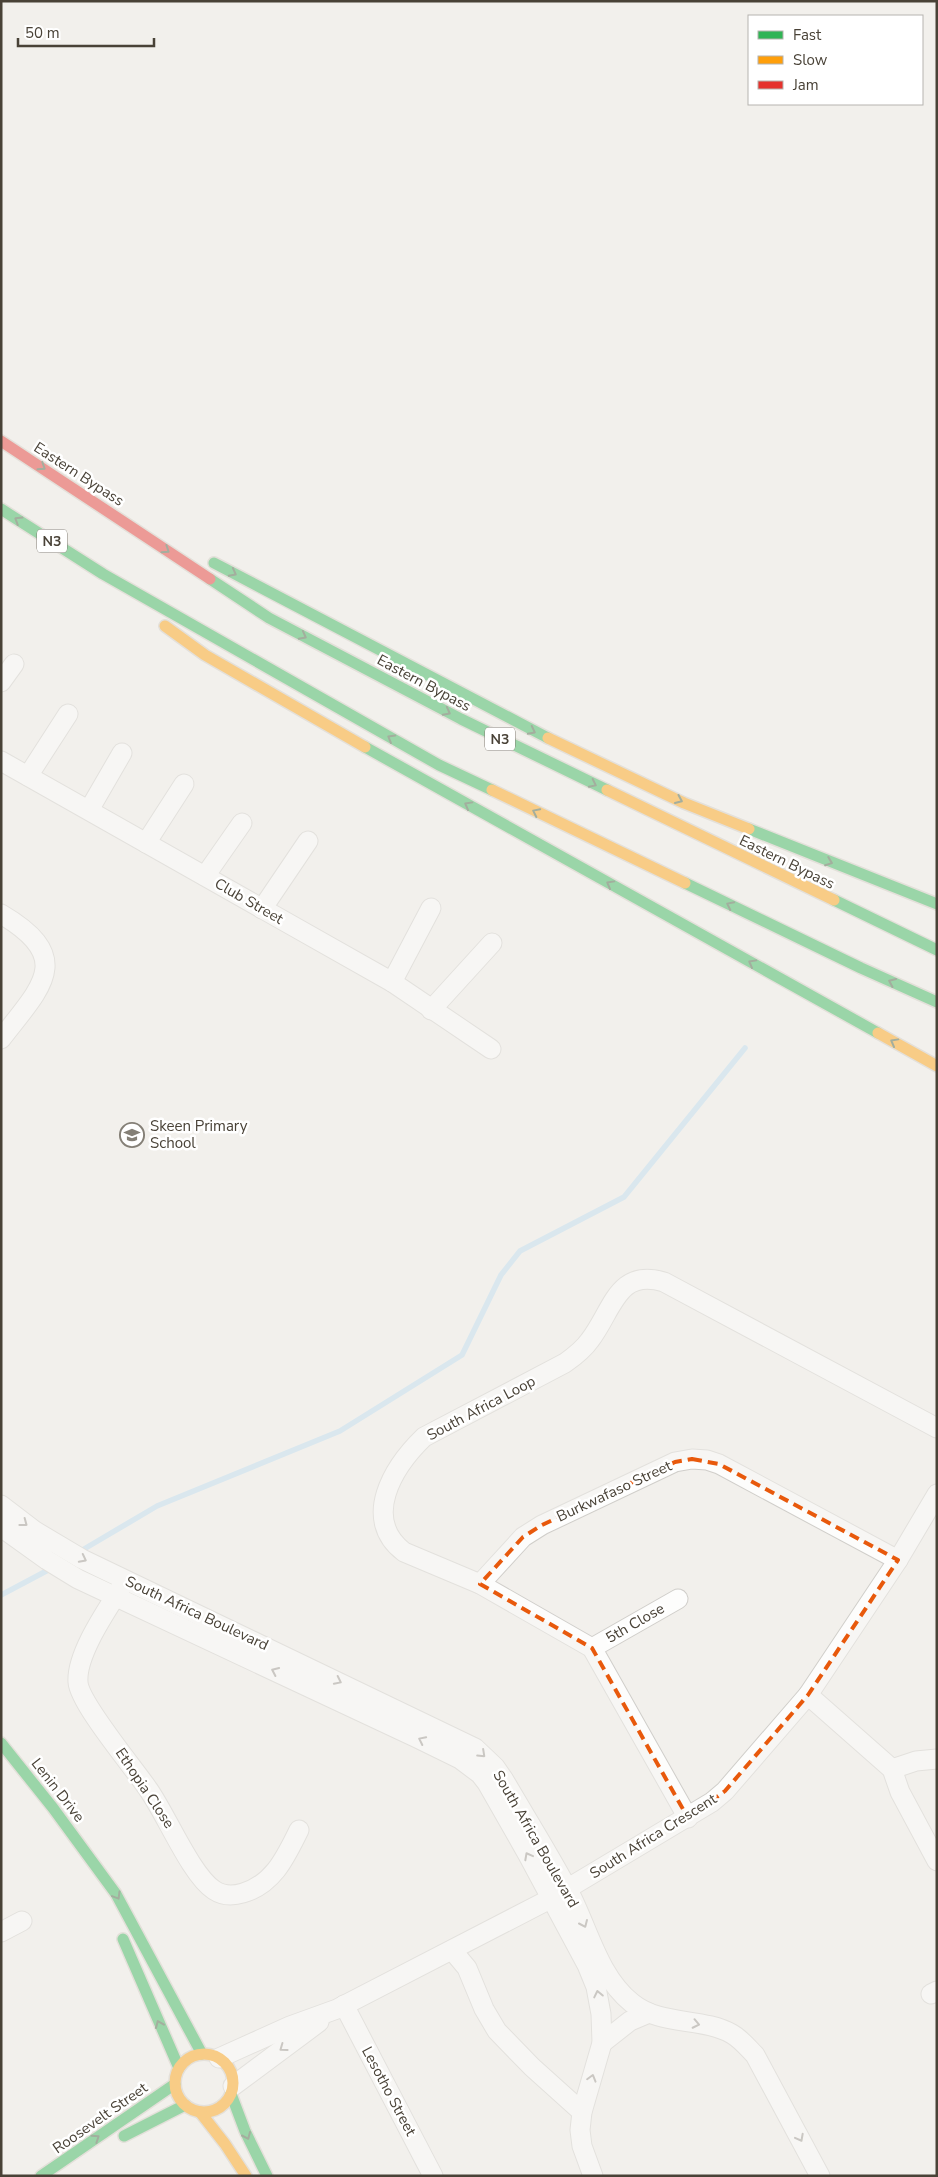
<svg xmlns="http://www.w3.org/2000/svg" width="938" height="2177" viewBox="0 0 938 2177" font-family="'Nunito Sans',sans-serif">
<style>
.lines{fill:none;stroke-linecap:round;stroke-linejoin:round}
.stream{stroke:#bcdcf0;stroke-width:5.5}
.street-casing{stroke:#d0ceca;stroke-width:21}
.fast-casing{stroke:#d2cdc3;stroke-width:14}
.slow-casing{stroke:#d2cdc3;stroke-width:14}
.jam-casing{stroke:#d2cdc3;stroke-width:14}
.street{stroke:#fdfdfc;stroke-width:19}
.fast{stroke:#30b455;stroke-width:11}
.slow{stroke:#ff9f0a;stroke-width:11}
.jam{stroke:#e5322d;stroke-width:11}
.oneway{stroke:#435e3e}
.oneway2{stroke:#9a9690}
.marked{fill:none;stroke:#e8590c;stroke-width:4;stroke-dasharray:10 6;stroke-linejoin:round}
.labels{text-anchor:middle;stroke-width:5;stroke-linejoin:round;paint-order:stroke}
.shield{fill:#fff;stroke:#807b73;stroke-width:1}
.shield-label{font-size:14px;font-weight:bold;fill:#494237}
.street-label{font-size:15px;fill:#494237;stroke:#fff}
.poi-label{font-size:15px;fill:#494237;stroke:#fff;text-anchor:start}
</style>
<rect width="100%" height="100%" fill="#f2f0ec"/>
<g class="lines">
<g class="stream">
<path d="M79 1552 157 1506 340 1431 462 1355 501 1275 520 1251 624 1197 745 1048"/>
<path d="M1 1595 52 1568"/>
</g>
<defs>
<g id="street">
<path d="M1 682 14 664"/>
<path d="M1 761 392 982 491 1049"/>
<path d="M28 776 68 714"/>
<path d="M89 810 122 753"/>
<path d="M146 843 184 784"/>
<path d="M205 876 242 823"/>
<path d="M262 909 308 841"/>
<path d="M1 914C76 958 41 987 1 1039"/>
<path d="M392 982 431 908"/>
<path d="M431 1010 492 943"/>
<path d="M1 1505 35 1531 82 1559 475 1748 495 1767 504 1780C525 1816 547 1851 567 1888 588 1926 597 1975 632 2003 660 2026 702 2017 732 2034 741 2039 748 2048 755 2055L820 2176"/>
<path d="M1 1527 47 1560 78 1579 417 1738 460 1759 480 1774 487 1783 528 1855 587 1965 596 1987 601 2014 602 2043 582 2112 580 2130 582 2146 593 2176"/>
<path d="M480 1584 523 1537 542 1525 675 1462 692 1459 707 1460 719 1464 898 1560"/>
<path d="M122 1586C107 1610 76 1654 78 1682 79 1703 134 1768 148 1789 166 1814 191 1875 214 1890 223 1896 233 1896 243 1893 274 1884 286 1856 299 1830"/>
<path d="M592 1648 678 1599"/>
<path d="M808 1695 892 1769 900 1792 937 1861"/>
<path d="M892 1769 916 1761 937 1759"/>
<path d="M688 1818 592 1648 480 1584 404 1552C361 1519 393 1467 424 1437L565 1363C575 1356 583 1350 590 1340 613 1310 617 1268 664 1282L937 1428"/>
<path d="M1 1932 22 1921"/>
<path d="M452 1950 467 1968 484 2009 497 2031 532 2067 582 2112"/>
<path d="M931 1994 937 1991"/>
<path d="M344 2005 433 2176"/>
<path d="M602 2043 630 2021 649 2013"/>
<path d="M219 2058 290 2026 337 2009 550 1899 712 1802 725 1791 808 1695 898 1560 937 1494"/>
<path d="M233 2086 319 2022"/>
</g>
<g id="fast">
<path d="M1 509 103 574 439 765 492 790"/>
<path d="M214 563 548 738"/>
<path d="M210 579 269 618 461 719 607 790"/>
<path d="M365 747 878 1033"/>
<path d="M749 829 937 904"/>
<path d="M685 883 861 968 937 1002"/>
<path d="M834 900 937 950"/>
<path d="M1 1743 53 1808 116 1894 202 2054"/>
<path d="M123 1939 179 2068"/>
<path d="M231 2094 245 2131 267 2176"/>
<path d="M124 2136 185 2105"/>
<path d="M41 2176 175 2084"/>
</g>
<g id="slow">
<path d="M165 626 205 655 365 747"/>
<path d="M548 738 684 803 749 829"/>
<path d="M492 790 685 883"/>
<path d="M607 790 834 900"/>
<path d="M878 1033 937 1066"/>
<circle cx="204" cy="2083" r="29"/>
<path d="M200 2112 225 2144 246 2176"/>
</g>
<path id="jam" d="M1 441 210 579"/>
</defs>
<use href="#street" class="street-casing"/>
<use href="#fast" class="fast-casing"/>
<use href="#slow" class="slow-casing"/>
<use href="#jam" class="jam-casing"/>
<use href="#street" class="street"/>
<use href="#fast" class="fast"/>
<use href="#slow" class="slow"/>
<use href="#jam" class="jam"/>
</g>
<defs><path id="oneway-chevron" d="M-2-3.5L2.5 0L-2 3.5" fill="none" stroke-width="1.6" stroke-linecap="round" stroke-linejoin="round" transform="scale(1.25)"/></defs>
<g class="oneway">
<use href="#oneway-chevron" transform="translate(42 467) rotate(33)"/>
<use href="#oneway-chevron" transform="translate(18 520) rotate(-148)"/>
<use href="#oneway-chevron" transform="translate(166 550) rotate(34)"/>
<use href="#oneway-chevron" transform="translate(233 573) rotate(28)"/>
<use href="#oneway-chevron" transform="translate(303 636) rotate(28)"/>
<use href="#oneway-chevron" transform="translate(447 712) rotate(28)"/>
<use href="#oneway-chevron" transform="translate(532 731) rotate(27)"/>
<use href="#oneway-chevron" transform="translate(391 738) rotate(-150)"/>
<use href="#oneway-chevron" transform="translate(593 784) rotate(26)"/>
<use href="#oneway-chevron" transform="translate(679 800) rotate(24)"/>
<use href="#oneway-chevron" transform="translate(468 805) rotate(-151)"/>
<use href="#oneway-chevron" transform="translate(536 812) rotate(-154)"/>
<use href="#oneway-chevron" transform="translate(829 862) rotate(21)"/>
<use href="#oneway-chevron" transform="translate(610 884) rotate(-151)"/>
<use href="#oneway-chevron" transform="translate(730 905) rotate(-154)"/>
<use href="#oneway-chevron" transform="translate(752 963) rotate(-151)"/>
<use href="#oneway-chevron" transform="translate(892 982) rotate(-156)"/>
<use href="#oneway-chevron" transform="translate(894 1042) rotate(-151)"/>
<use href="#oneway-chevron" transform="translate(117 1896) rotate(59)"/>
<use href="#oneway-chevron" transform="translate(159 2024) rotate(-113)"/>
<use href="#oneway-chevron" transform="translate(247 2136) rotate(66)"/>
<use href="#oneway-chevron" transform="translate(96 2138) rotate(-34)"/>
</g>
<g class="oneway2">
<use href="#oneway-chevron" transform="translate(24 1523) rotate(37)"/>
<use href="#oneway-chevron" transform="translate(83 1559) rotate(27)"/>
<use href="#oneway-chevron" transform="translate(275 1671) rotate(-155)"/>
<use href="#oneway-chevron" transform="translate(338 1681) rotate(26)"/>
<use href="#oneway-chevron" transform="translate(422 1740) rotate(-154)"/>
<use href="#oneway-chevron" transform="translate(482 1754) rotate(43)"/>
<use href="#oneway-chevron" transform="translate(528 1856) rotate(-118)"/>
<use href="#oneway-chevron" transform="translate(584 1924) rotate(66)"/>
<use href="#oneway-chevron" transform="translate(598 1994) rotate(-102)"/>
<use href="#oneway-chevron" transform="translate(696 2024) rotate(12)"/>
<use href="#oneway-chevron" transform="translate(283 2048) rotate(144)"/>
<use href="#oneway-chevron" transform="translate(592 2078) rotate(-74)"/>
<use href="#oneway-chevron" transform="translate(800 2138) rotate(62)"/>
</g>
<path d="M0 0H938V2177H0ZM692 1459 719 1464 898 1560 808 1695 725 1791 688 1818 592 1648 480 1584 523 1537 542 1525 675 1462Z" fill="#f2f0ec" fill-opacity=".55" fill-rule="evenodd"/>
<path class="marked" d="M692 1459 719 1464 898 1560 808 1695 725 1791 688 1818 592 1648 480 1584 523 1537 542 1525 675 1462Z"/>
<defs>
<symbol id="school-ring" viewBox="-11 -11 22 22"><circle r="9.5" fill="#fff" stroke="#847f76" stroke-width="1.5"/><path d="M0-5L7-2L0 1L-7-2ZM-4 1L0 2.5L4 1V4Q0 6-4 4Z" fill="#847f76"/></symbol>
</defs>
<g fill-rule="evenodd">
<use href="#school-ring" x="118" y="1121" width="28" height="28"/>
</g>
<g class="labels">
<g class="shield">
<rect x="37" y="529.5" width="30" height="23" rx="4"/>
<rect x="485" y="727.5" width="30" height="23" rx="4"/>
</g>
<g class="shield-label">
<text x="52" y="546">N3</text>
<text x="500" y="744">N3</text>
</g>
<g class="street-label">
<text transform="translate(79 474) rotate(33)" y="5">Eastern Bypass</text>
<text transform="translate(424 683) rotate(28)" y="5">Eastern Bypass</text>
<text transform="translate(787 862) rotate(26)" y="5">Eastern Bypass</text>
<text transform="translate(249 901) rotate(30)" y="5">Club Street</text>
<text transform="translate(481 1408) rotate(-28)" y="5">South Africa Loop</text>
<text transform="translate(614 1491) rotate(-25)" y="5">Burkwafaso Street</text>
<text transform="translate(197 1613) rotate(25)" y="5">South Africa Boulevard</text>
<text transform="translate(635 1623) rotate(-30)" y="5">5th Close</text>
<text transform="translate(145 1788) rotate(56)" y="5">Ethopia Close</text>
<text transform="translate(58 1790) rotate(52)" y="5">Lenin Drive</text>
<text transform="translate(653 1836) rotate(-32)" y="5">South Africa Crescent</text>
<text transform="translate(536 1839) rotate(60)" y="5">South Africa Boulevard</text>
<text transform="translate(389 2091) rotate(62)" y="5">Lesotho Street</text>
<text transform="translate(100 2118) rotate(-35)" y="5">Roosevelt Street</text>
</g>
<g class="poi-label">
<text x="150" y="1131">Skeen Primary<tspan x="150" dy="17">School</tspan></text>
</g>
</g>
<rect width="938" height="2177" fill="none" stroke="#494237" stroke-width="5"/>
<rect x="748" y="15" width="175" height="90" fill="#ffffff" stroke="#b6b3af"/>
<rect x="758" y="31" width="25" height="8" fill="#30b455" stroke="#b6b3af"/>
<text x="793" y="40" font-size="15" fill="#494237">Fast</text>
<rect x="758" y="56" width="25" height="8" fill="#ff9f0a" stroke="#b6b3af"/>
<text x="793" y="65" font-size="15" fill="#494237">Slow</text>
<rect x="758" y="81" width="25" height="8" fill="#e5322d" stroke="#b6b3af"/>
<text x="793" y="90" font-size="15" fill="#494237">Jam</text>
<path d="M18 38v8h136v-8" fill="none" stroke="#494237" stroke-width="2.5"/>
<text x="25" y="38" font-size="15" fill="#494237" stroke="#ffffff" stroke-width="4" paint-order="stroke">50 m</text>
</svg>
